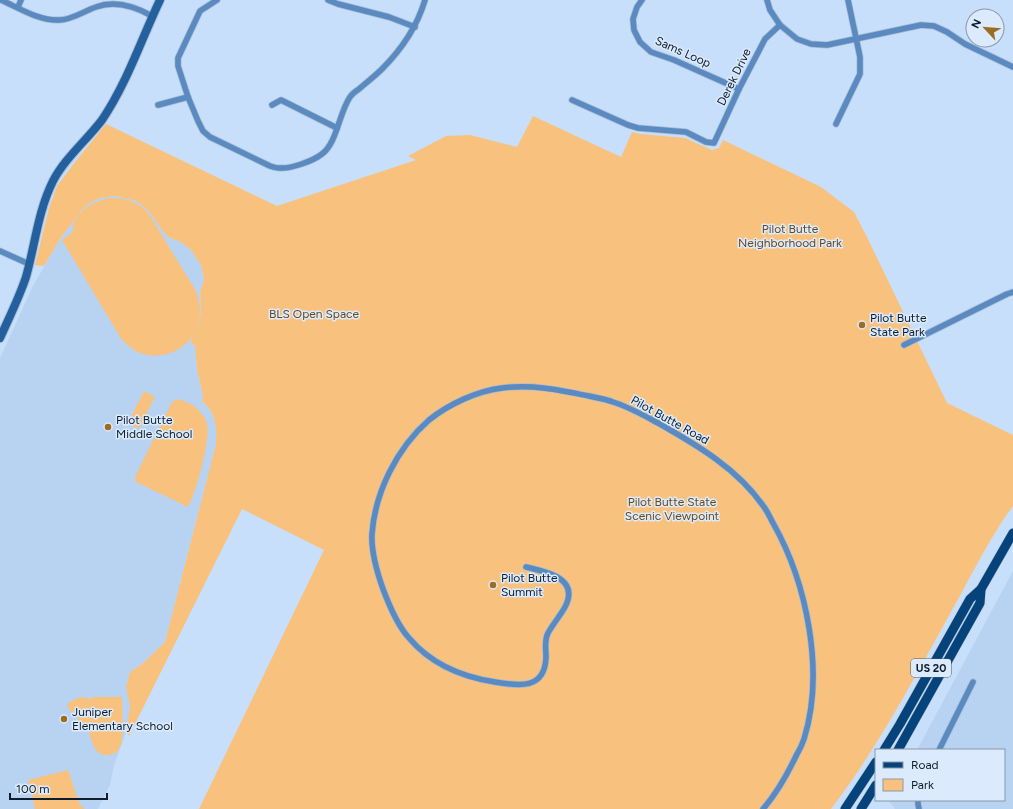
<svg xmlns="http://www.w3.org/2000/svg" width="1013" height="809" viewBox="0 0 1013 809" font-family="Figtree,sans-serif">
<style>
.built{fill:#b8d2f1}
.green{fill:#f8c27e}
.lines{fill:none;stroke-linecap:round;stroke-linejoin:round}
.minor-casing{stroke:#a6bcd5;stroke-width:7}
.secondary-casing{stroke:#a6bcd5;stroke-width:10}
.primary-casing{stroke:#a6bcd5;stroke-width:10}
.minor{stroke:#5a8abf;stroke-width:5.5}
.secondary{stroke:#24609e;stroke-width:8}
.primary{stroke:#05437a;stroke-width:9}
.poi-dot{fill:#9e6c21;stroke:#dbebfd;stroke-width:1.5}
.labels{text-anchor:middle;stroke-width:3;stroke-linejoin:round;paint-order:stroke}
.shield{fill:#dbebfd;stroke:#4c5b6b;stroke-width:1}
.shield-label{font-size:11px;font-weight:bold;fill:#0e1d2d}
.street-label{font-size:12px;fill:#0e1d2d;stroke:#dbebfd}
.park-label{font-size:12px;fill:#68481c;stroke:#dbebfd}
.poi-label{font-size:12px;fill:#0e1d2d;stroke:#dbebfd;text-anchor:start}
</style>
<rect width="100%" height="100%" fill="#c7dffa"/>
<g class="built">
<path d="M115 196 136 201 148 210 164 233 170 238 181 242 191 250 201 265 204 279 200 292 201 311 199 322 190 341 195 346 197 370 203 396 202 401 207 406 212 413 215 422 217 433 216 444 165 642 142 664 130 672 126 687 130 706 126 732 114 765 110 785 98 809H0V358L33 286 60 239 81 211 91 202 101 198Z"/>
<path d="M1013 571V809H895L889 801 890 800H1004V750H917Z"/>
</g>
<g class="green">
<path d="M533 116 621 157 632 132 641 134 685 138 712 150 719 148 723 140 821 187 854 212 866 235 947 403 1013 435V506C993 533 977 564 961 594 920 667 882 742 831 809H199L324 550 242 509 129 736 126 732 130 706 126 687 130 672 142 664 165 642 216 444C217 427 216 413 202 401L203 396 197 370 195 346 190 341 199 322 201 311 200 292 204 279 201 265 191 250 181 242 170 238 164 233 148 210 136 201 115 196 101 198 91 202 81 211 60 239 44 266 35 265 49 208 57 186 75 162 106 124 277 206 416 160 408 156 446 136 470 135 517 147Z"/>
<path d="M110 198C127 198 134 201 147 211L196 291C198 298 200 304 200 312 198 345 167 364 137 352 132 349 127 344 122 340L62 240C65 237 70 235 72 232 73 229 73 225 74 222 81 208 96 200 110 198Z"/>
<path d="M144 391 155 397 139 429 128 423Z"/>
<path d="M178 399C187 402 196 405 201 413 204 416 206 420 207 424 211 438 196 494 188 507L136 482 135 477 172 402Z"/>
<path d="M83 697 91 699 92 697H122C122 708 125 741 119 749 116 754 111 755 106 755 93 755 92 739 88 729L78 727V712L70 711 67 704 75 699Z"/>
<path d="M68 770 80 805 85 809H35L28 780Z"/>
</g>
<g class="lines">
<defs>
<g id="minor">
<path d="M1 0C19 8 39 21 59 20 72 20 84 11 96 7 115 0 136 7 152 16"/>
<path d="M217 0 200 11 178 58V66L188 97 198 121 203 131 210 137 270 166C273 167 276 168 279 168 291 169 313 161 322 154 337 143 339 113 350 97 352 94 356 91 359 89 367 82 375 76 382 69 402 49 417 27 425 0"/>
<path d="M328 0 338 4 389 17 415 27"/>
<path d="M642 0 637 7 633 19 634 30 640 42 651 52 674 60 739 89"/>
<path d="M767 0 770 10 780 25 797 39 811 44 827 45 921 25 934 26 947 32 965 44 1013 67"/>
<path d="M18 7 21 0"/>
<path d="M572 100 628 125 638 128 686 132 706 142 714 143 739 89 765 39 780 25"/>
<path d="M158 105 188 97"/>
<path d="M272 105 281 100 337 128"/>
<path d="M836 124 860 74V57L848 0"/>
<path d="M0 251 29 264"/>
<path d="M904 345 1007 294 1013 292"/>
<path d="M526 567C547 572 580 578 565 607 560 616 553 624 548 633 544 641 546 648 546 657 545 690 519 686 495 682 462 677 431 664 409 638 397 625 389 605 383 589 377 572 371 552 372 534 375 492 397 448 429 420 449 404 477 391 502 388 532 384 560 390 589 396 597 398 605 399 613 402 629 407 643 415 658 423 697 445 738 469 764 507 768 512 770 518 773 523 807 583 825 672 804 739 802 745 799 751 796 756 787 775 777 793 763 809"/>
<path d="M939 750 973 682"/>
<path d="M918 800V804L919 809"/>
</g>
<path id="secondary" d="M0 338C9 318 19 298 26 277 35 245 38 211 53 181 65 158 86 141 102 120 127 83 141 40 160 0"/>
<g id="primary">
<path d="M884 750 900 724 970 599 981 589 1013 533"/>
<path d="M898 750 980 603 981 589"/>
<path d="M845 809 876 762"/>
<path d="M861 809 876 785"/>
</g>
</defs>
<use href="#minor" class="minor-casing"/>
<use href="#secondary" class="secondary-casing"/>
<use href="#primary" class="primary-casing"/>
<use href="#minor" class="minor"/>
<use href="#secondary" class="secondary"/>
<use href="#primary" class="primary"/>
</g>
<g class="poi-dot">
<circle cx="862" cy="325" r="4"/>
<circle cx="108" cy="427" r="4"/>
<circle cx="493" cy="585" r="4"/>
<circle cx="64" cy="719" r="4"/>
</g>
<g class="labels">
<rect class="shield" x="911" y="659" width="40" height="18" rx="3"/>
<g class="shield-label">
<text x="931" y="672">US 20</text>
</g>
<g class="street-label">
<text transform="translate(683 52) rotate(24)" y="4">Sams Loop</text>
<text transform="translate(734 77) rotate(-64)" y="4">Derek Drive</text>
<text transform="translate(670 420) rotate(29)" y="4">Pilot Butte Road</text>
</g>
<g class="park-label">
<text x="790" y="233">Pilot Butte<tspan x="790" dy="14">Neighborhood Park</tspan></text>
<text x="314" y="318">BLS Open Space</text>
<text x="672" y="506">Pilot Butte State<tspan x="672" dy="14">Scenic Viewpoint</tspan></text>
</g>
<g class="poi-label">
<text x="870" y="322">Pilot Butte<tspan x="870" dy="14">State Park</tspan></text>
<text x="116" y="424">Pilot Butte<tspan x="116" dy="14">Middle School</tspan></text>
<text x="501" y="582">Pilot Butte<tspan x="501" dy="14">Summit</tspan></text>
<text x="72" y="716">Juniper<tspan x="72" dy="14">Elementary School</tspan></text>
</g>
</g>
<rect x="875" y="749" width="130" height="52" fill="#dbebfd" stroke="#8999aa"/>
<rect x="883" y="762" width="20" height="6" fill="#05437a" stroke="#8999aa"/>
<text x="911" y="769" font-size="12" fill="#0e1d2d">Road</text>
<rect x="883" y="779" width="20" height="12" fill="#f8c27e" stroke="#8999aa"/>
<text x="911" y="789" font-size="12" fill="#0e1d2d">Park</text>
<g transform="translate(985 28) rotate(296)"><circle r="19" fill="#dbebfd" stroke="#8999aa"/>
<path d="M0-3L7 15L0 10L-7 15Z" fill="#9e6c21"/>
<text y="-6" font-size="11" font-weight="bold" text-anchor="middle" fill="#0e1d2d">N</text>
</g>
<path d="M10 793v6h97v-6" fill="none" stroke="#0e1d2d" stroke-width="2"/>
<text x="16" y="793" font-size="12" fill="#0e1d2d" stroke="#dbebfd" stroke-width="3" paint-order="stroke">100 m</text>
</svg>
